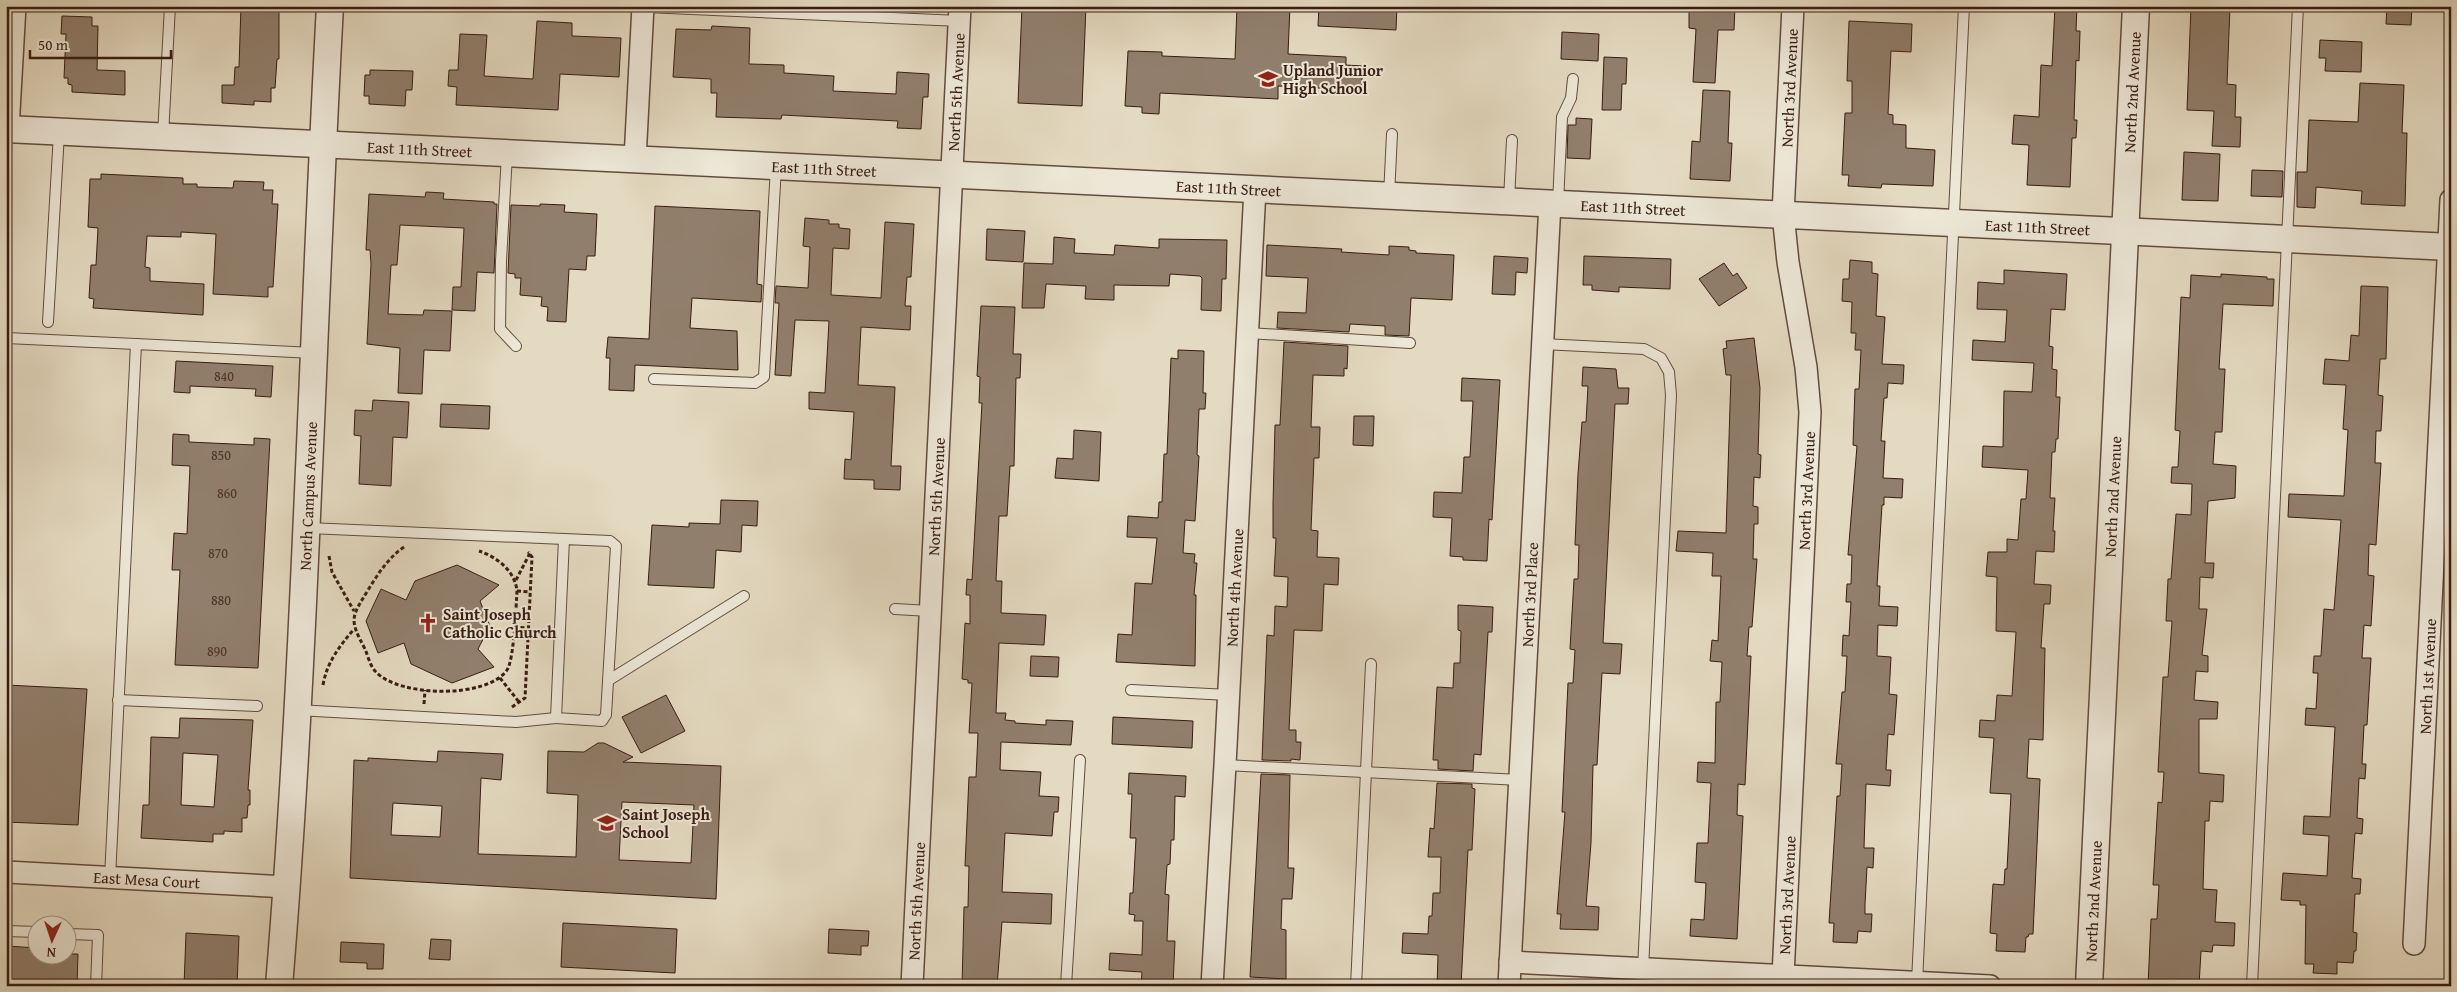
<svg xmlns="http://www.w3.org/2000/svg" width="2457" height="992" viewBox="0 0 2457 992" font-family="'Gentium Book Plus',serif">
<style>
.building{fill:#917f6d;stroke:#381c12;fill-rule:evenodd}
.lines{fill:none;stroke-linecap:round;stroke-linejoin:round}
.service-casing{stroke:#634c3e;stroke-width:12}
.minor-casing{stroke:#634c3e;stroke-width:24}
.tertiary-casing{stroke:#634c3e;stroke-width:29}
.path{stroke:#381c12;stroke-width:3;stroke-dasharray:4 2.5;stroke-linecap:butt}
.service{stroke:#ede7d7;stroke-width:10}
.minor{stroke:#ede7d7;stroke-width:21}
.tertiary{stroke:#ede7d7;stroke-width:26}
.labels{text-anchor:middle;stroke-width:4;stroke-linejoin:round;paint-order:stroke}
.number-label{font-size:14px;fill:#4e3529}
.poi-label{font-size:16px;font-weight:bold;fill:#381c12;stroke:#ede7d7;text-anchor:start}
.street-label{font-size:16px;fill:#381c12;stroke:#ede7d7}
</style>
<rect width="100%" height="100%" fill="#e4dac1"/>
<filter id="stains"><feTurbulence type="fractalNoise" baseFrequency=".004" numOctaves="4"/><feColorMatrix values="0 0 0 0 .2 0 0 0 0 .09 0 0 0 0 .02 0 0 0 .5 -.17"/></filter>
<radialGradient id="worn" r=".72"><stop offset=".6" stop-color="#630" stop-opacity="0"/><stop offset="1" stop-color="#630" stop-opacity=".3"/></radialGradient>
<g class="building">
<path d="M241 6H279V59H277L275 88H271V102L254 101V105L222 103V85H234L235 67H239Z"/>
<path d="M1022 6H1086L1082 106 1018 103Z"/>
<path d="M1237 6H1290L1288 54 1346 57V65L1363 66 1361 90 1278 86V99L1160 93 1159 114 1142 113V107L1125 106 1128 51 1162 52V56L1235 59Z"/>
<path d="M1319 6H1397L1396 30 1318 26Z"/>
<path d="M1689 6H1735L1734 30H1718L1715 83 1693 82 1696 29 1689 28Z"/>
<path d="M2055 6H2077L2076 31H2080L2079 61 2076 60 2074 120H2077L2076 138H2072L2070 187 2027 185 2029 145 2012 144 2014 115 2039 117 2041 65 2052 66Z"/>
<path d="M2191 6H2230L2227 84 2236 85 2235 117H2241L2240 147 2212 146 2214 111 2187 110Z"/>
<path d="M2387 6H2412L2411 25 2386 24Z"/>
<path d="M62 16 92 17V26H98L97 70 125 71V95L72 92V85L68 84V78H64L66 34H61Z"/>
<path d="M537 21 572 23V36L621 38 619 77 560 74 558 110 456 105 457 87 448 86 449 70H458L460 34 487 35 484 76 533 79Z"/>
<path d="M1849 21 1912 24 1911 52 1891 51 1888 114 1893 115V124L1906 125V148L1935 150 1933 186 1882 184 1881 188 1848 186 1849 175H1842L1845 113H1852V81H1847Z"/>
<path d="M712 26 750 28 749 64 784 65V73L834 76 833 91 896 94 897 72 929 74 928 97H923L921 129 897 128 898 121 782 115 781 119 716 117 717 93H711V79L673 77 676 29 711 30Z"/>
<path d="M1562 32 1599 34 1598 61 1561 59Z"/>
<path d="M2320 40 2362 42 2361 72 2325 71 2326 58H2319Z"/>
<path d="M1604 57 1627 58 1626 84H1622L1621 110H1602Z"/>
<path d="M370 70 413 71 412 90H406L405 106 369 104V96H364L365 75H370Z"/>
<path d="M2360 83 2404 85 2402 133H2407L2405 206 2361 204 2362 191 2316 187 2315 208 2297 207V172H2307L2309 120 2358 122Z"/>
<path d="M1703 90 1730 91 1728 143H1732L1730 181 1690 179 1692 141 1700 142Z"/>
<path d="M1576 118 1592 119 1590 159 1567 158 1568 125H1576Z"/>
<path d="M2184 152 2220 154 2218 201 2182 200Z"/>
<path d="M2252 170 2283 171 2282 197 2251 196Z"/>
<path d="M101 174 183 178V184H197V187L233 188 234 181 264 182 263 190H273L272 204H278L273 287H268V297L213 294 216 234 181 232V237L147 236 145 267 150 268V281L204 284 203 315 93 308 94 299 89 298 91 265H96L98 228 88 227 90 179H101Z"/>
<path d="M426 192 444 193 443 199 494 202V204H497L494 273 477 272 475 311 452 310 453 287H461L464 228 400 225 397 265H391L388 314 423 315 424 310 452 311 450 351 424 350 422 394 398 393 400 348 367 344 371 264 370 250H366L369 194 425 197Z"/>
<path d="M540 204 565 205 564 212 597 214 595 256H587L586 270 569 269 566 322 547 321 548 307 541 306 542 297 520 295 521 278H515V274L508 273 511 205 540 206Z"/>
<path d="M655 206 760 211 757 284 762 285 761 302 692 298 690 328 737 331 738 370 635 365 634 391 609 390 610 358H606L608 337 649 339Z"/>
<path d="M805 218 829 220V224H839V228L850 229 849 249 833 248 831 295 881 298 885 222 914 224 911 277H907L905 306H911L910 330 861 327 858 385 895 387 891 466H901L900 490 874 489V480L844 479 845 459 851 460 854 412 809 409V392L825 393 829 321 795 320 791 376 775 375 779 303H775L776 286 808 288 810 247 803 246Z"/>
<path d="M987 229 1025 231 1023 262 986 260Z"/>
<path d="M1054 237 1075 239 1074 253 1114 255 1115 245 1159 248V239L1227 240 1226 279H1222L1221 311 1201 310 1202 278 1200 276 1170 274 1169 286 1114 285V300L1085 299 1086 286 1046 284 1044 308H1022L1024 263 1053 264Z"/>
<path d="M1267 245 1342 249 1341 252 1389 255V246L1409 247V250L1416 251V253L1454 255 1452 300 1411 298 1409 336 1385 335V326L1350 324 1349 332 1277 328 1278 312 1306 313 1308 278 1266 276Z"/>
<path d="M1494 256 1528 258 1527 273 1516 272 1515 295 1492 294Z"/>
<path d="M1584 256 1671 259 1670 289 1619 287V292L1592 290V285H1583Z"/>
<path d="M1850 260 1872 262V273L1878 274 1876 316 1885 317 1882 364 1904 365 1903 384 1888 383 1887 398H1884L1881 441H1885L1883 478 1903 479 1902 498 1884 497V505H1882L1877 586H1880L1879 606 1898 607 1897 626 1878 625 1877 656 1891 657 1889 694 1897 695 1894 735 1888 734 1886 770H1891L1890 786 1866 784 1864 848H1874L1873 868 1867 867 1865 904V914H1872L1871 932 1858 931 1857 943 1833 942 1834 923H1829L1837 796H1840L1842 764H1836L1842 692H1845L1847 656H1842L1843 635 1849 636 1851 602H1846L1847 584H1851L1852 555H1848L1857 446 1853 445 1855 389H1859L1861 350H1855L1856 333H1851L1852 302 1842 301 1843 279H1849Z"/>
<path d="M1724 263 1733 276 1737 273 1747 288 1719 306 1699 279Z"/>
<path d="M2004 270 2067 274 2065 310 2051 309 2049 346 2053 347 2052 369 2057 370 2056 397H2060L2058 439H2056L2055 452H2052L2050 498H2055L2053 531H2055L2054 552 2036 551 2034 584 2051 585 2050 604H2044L2041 648H2045L2043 740 2029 739 2027 778 2040 779 2033 934H2029L2028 937H2026L2025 952 1996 951 1997 934 1990 933 1993 884 2004 885 2005 869H2007L2011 794 1990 793 1994 738 1979 737 1980 720 1995 721 1997 695 2012 696 2016 632 1996 631 1997 577 1986 576 1988 552H2007V539L2018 540 2021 499H2026L2028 470 1982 467 1983 446 2003 447 2004 391 2032 392 2034 363 1972 360 1973 340 2005 342 2007 310 1977 309 1978 282 2004 284Z"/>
<path d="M2221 274 2267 277V279H2274L2273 306 2223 304 2219 369H2225L2222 432H2215L2213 464 2236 466 2235 498 2208 501 2205 563H2214L2213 578 2200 577 2199 609H2207L2202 655 2208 656V672L2196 671 2194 700 2218 702 2217 719H2199V773L2224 775 2223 802 2210 801 2209 821H2205L2203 889 2217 890 2215 922 2235 923 2234 946 2213 945 2212 952 2201 951 2199 986H2148L2151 919H2157L2159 885H2153L2158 802 2162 803 2164 772H2158L2163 677H2168L2172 621H2166L2168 579H2171L2176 514 2191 515 2192 484 2171 483 2172 467H2178L2180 431 2175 430 2181 297 2190 298 2191 275 2221 277Z"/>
<path d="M2361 286 2388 287 2386 359H2380L2378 395 2383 396 2381 431H2376L2375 463H2381L2376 545 2369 544 2368 575 2374 576 2371 626 2364 625 2362 658H2371L2367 725H2364L2362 764H2366L2365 779 2359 778 2357 818 2363 819 2362 834 2355 833 2352 878 2361 879 2360 894H2355L2353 932 2357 933 2356 951H2354L2353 963 2337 962V974L2313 973 2314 964H2305L2306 905H2300V901L2281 900 2283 873 2327 876 2329 836 2303 834 2304 816 2330 817 2335 727 2305 725 2306 708 2316 709 2318 673H2313L2314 656H2321L2324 609 2334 610 2341 520 2288 517 2289 494 2344 496 2348 430 2343 429 2346 385 2323 384 2325 359 2349 361 2351 335 2359 336Z"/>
<path d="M981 306 1015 307 1013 354H1021L1020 378H1016L1014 466H1010L1007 516H999L996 581H1002L1001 613 1046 615 1044 645 999 643 996 713H1006L1005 720 1015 721V723L1046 725V720L1073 721 1071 745 1001 742 1000 770 1041 772 1039 796 1059 797 1058 812H1054L1052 836 1005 833 1002 892 1052 894 1051 924 1002 922 997 986H962L964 907H968L969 866H965L969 777H976L978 733H969L972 683H968V680L962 679 965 623 970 624V595H966L967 579 972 580 982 403H979L980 377 977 376Z"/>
<path d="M1754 338 1760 388 1758 454 1761 455 1760 478 1754 477 1753 506 1758 507V524H1754L1753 559H1757L1752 627H1749L1747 656H1751L1745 785 1738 784 1737 815 1743 816 1737 939 1690 936 1691 919 1704 920 1706 883 1695 882 1697 843H1708L1711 783 1697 782 1698 762 1715 763 1716 702H1720L1722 662 1710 661 1712 640 1718 641 1721 576H1712L1713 553 1676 551 1678 531 1726 533 1731 375H1726L1723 349 1727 348 1726 341Z"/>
<path d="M1284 342 1348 346 1347 369 1344 368V376L1313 375 1311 427H1320L1319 458H1314L1311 530 1318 531 1317 557 1339 558 1338 585 1324 584 1322 631 1294 630 1289 730H1296V742H1301L1300 760 1291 759V761L1262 760 1267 635 1274 636 1275 606 1287 607 1288 577 1274 576 1276 538H1273V504L1275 425H1280Z"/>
<path d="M1178 350 1204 351 1203 393H1206L1205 409H1199L1197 455 1199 456 1195 521 1185 520 1183 553 1195 554 1194 563H1197L1194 595H1196L1195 666 1116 662 1118 634 1132 635 1135 583 1152 584 1157 538 1127 537 1128 516 1158 518 1159 502H1162L1164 454H1167L1171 358 1178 359Z"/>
<path d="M176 361 273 366 271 397 255 396 256 389 190 386V393L174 392Z"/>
<path d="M1583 367 1616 369 1618 388H1629L1628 404H1615L1603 643 1622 644 1620 674 1602 673 1597 765H1593L1591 843 1586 906 1599 907 1598 930 1560 929 1561 914H1557L1565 812H1562L1568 683H1573L1575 650 1570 649 1574 579H1578L1579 545H1575L1578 474 1582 422H1586L1588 386H1582Z"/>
<path d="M1462 378 1500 380 1492 520 1489 519 1487 561 1463 560V557L1450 556 1452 518 1433 517 1434 492 1462 493 1464 457H1470L1473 401H1461Z"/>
<path d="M373 400 409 402 407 438 393 437 391 486 359 484 361 436 354 435 355 410 372 411Z"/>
<path d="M441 404 490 406 489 429 440 427Z"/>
<path d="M1354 416H1374L1373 446 1353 445Z"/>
<path d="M1074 430 1101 432 1099 481 1055 478 1057 458 1073 459Z"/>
<path d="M173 434 189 435V442L254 445V438L270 439 258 668 175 665 180 570H172L174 533 187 534 190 466 172 465Z"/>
<path d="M721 500 758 501 757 526 742 525 741 552 716 550 714 588 648 585 652 525 689 527V523L720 524Z"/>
<path d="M457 565 499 585 480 601 490 626 478 649 494 667 452 683 411 664 404 643 378 653 366 621 381 589 406 600 415 581Z"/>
<path d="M1458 605 1493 607 1492 632H1488L1481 755 1474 754 1473 771 1438 769V760H1433L1437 687 1453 688 1454 663H1460L1461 631 1458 630Z"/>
<path d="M1031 656 1059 657 1058 677 1030 676Z"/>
<path d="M6 685 87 689 78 825 6 822Z"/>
<path d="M666 695 685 731 641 753 622 717Z"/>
<path d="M1113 717 1193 721 1192 748 1112 744Z"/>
<path d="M180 718 253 720 248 790H250V805H248L247 818H242V832L224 831V834H213V842L141 838 143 805H149L151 737 179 738ZM183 753 218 755 214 807 181 805Z"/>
<path d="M598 743H604L633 757 623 762 721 766 716 899 350 878 354 760 368 761V758L437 762 438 751 503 754 501 780 481 778 478 854 576 857 578 795 547 793 548 751 584 752ZM622 802 694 805 691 863 619 860ZM393 803 442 806 440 837 391 835Z"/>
<path d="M1129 773 1186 776 1185 797 1175 796 1174 840H1171L1170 864 1167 865 1165 894 1169 895 1167 941H1175L1173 986H1141L1142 972 1109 970 1110 953 1142 955 1143 921H1134L1135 915 1129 914 1130 893H1133L1136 838H1130L1132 794H1128Z"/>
<path d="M1261 774 1290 775 1288 868H1294L1292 899H1282L1281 929 1286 930V979L1250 977Z"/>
<path d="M1437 783 1472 784V788L1475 789 1472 850H1468L1461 986H1437L1438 955 1402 953 1403 933 1428 934 1429 916H1432L1433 893H1440L1441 857H1428L1430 828 1434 829Z"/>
<path d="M563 923 677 929 675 973 561 967Z"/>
<path d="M829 929 869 931 868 946H861V955L828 953Z"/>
<path d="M186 933 239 936 237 986H184Z"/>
<path d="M431 939 451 940 450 960 429 959Z"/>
<path d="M341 942 384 944 383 969H367V963L340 962Z"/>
<path d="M6 946 38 948V954H78L77 986H6Z"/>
</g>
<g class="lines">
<defs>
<g id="service">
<path d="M624 6 960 21"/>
<path d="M163 135 170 6"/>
<path d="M507 154 501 261 500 329 516 346"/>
<path d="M1389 196 1392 134"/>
<path d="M1509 200 1512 140"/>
<path d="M1558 203 1562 117 1571 98 1573 79"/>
<path d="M48 322 59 133"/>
<path d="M1248 333 1410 343"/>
<path d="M6 338 136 344"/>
<path d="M1542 344 1644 349 1661 358 1669 372 1671 395 1643 969"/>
<path d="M654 379 755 383 764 377 776 167"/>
<path d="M308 528 564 539"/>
<path d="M564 539 610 541 616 546 606 715 602 721 556 718Z"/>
<path d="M895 609 930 611"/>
<path d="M609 680 744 596"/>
<path d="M1131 690 1229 695"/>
<path d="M118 700 257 706"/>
<path d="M297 710 516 722 556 718"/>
<path d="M1225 765 1520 780"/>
<path d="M110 878 136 344 313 353"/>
<path d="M6 931 38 932"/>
<path d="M68 934 98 935 96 986"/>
<path d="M1917 982 1964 6"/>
<path d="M1066 986 1080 760"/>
<path d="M1356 986 1371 664"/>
<path d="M2252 986 2298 6"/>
</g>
<g id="minor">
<path d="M8 129 15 6"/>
<path d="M635 159 643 6"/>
<path id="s1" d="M6 872 287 887"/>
<path id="s2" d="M2414 944 2451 200"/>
<path d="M1510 962 1990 986"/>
<path id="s3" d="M1783 976 1810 412 1806 367 1788 262 1783 214 1793 6"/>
<path id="s4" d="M912 986 960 6"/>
<path id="s5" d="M1212 986 1225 765 1255 189"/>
<path id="s6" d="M1509 986 1550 203"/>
</g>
<g id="tertiary">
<path id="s7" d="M6 129 2451 247"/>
<path id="s8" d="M279 986C306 660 312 333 330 6"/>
<path id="s9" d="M2089 986 2136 6"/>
</g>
</defs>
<use href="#service" class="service-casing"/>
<use href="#minor" class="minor-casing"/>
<use href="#tertiary" class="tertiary-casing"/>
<g class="path">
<path d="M404 547C388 558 378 574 368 590 351 618 349 619 365 649 368 656 370 666 376 672 399 697 487 699 507 670 514 660 516 607 517 591 515 571 497 557 479 551"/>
<path d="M329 556 332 572 354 611"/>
<path d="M516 580 530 553"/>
<path d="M517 591 530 592"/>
<path d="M514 627 528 628"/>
<path d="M500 678 519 702"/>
<path d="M323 685C327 662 339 647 354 629"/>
<path d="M424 704 425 690"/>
<path d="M512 707 525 698 532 557 528 552"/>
</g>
<use href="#service" class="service"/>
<use href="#minor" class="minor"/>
<use href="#tertiary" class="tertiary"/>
</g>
<defs>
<symbol id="school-bare" viewBox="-9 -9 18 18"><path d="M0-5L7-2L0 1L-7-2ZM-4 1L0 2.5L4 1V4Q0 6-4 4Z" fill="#8f2418" stroke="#ede7d7" stroke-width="2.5" paint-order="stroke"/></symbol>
<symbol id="church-bare" viewBox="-9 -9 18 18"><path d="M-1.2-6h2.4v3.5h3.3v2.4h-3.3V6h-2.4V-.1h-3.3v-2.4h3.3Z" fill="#8f2418" stroke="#ede7d7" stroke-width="2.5" paint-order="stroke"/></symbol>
</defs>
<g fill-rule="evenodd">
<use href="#school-bare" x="1254" y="65" width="28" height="28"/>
<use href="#church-bare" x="414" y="609" width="28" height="28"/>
<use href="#school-bare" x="593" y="809" width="28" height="28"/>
</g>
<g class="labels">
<g class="number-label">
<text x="224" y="381">840</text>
<text x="221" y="460">850</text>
<text x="227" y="498">860</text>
<text x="218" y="558">870</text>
<text x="221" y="605">880</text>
<text x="217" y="656">890</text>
</g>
<g class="poi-label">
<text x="1283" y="76">Upland Junior<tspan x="1283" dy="18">High School</tspan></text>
<text x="443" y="620">Saint Joseph<tspan x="443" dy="18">Catholic Church</tspan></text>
<text x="622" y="820">Saint Joseph<tspan x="622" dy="18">School</tspan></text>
</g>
<g class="street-label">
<text dy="6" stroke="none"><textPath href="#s3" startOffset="891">North 3rd Avenue</textPath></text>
<text dy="6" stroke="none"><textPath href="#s4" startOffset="895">North 5th Avenue</textPath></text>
<text dy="6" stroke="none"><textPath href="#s9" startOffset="895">North 2nd Avenue</textPath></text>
<text dy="6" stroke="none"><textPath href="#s7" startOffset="414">East 11th Street</textPath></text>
<text dy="6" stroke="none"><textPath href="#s7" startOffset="819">East 11th Street</textPath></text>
<text dy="6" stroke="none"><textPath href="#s7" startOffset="1224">East 11th Street</textPath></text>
<text dy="6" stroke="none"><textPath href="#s7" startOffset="1629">East 11th Street</textPath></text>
<text dy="6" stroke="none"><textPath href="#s7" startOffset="2034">East 11th Street</textPath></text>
<text dy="6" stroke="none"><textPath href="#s3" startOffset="486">North 3rd Avenue</textPath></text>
<text dy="6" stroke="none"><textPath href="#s8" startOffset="491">North Campus Avenue</textPath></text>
<text dy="6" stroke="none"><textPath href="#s4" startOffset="490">North 5th Avenue</textPath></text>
<text dy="6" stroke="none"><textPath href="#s9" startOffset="490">North 2nd Avenue</textPath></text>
<text dy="6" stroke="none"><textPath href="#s5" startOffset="399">North 4th Avenue</textPath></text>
<text dy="6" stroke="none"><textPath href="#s6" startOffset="392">North 3rd Place</textPath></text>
<text dy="6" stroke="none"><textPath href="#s2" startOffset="268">North 1st Avenue</textPath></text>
<text dy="6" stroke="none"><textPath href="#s1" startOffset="141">East Mesa Court</textPath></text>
<text dy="6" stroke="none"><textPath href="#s3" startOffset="81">North 3rd Avenue</textPath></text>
<text dy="6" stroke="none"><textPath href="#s4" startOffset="85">North 5th Avenue</textPath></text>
<text dy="6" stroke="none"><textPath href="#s9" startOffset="85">North 2nd Avenue</textPath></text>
</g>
</g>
<rect width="2457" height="992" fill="none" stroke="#e4dac1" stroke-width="25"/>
<rect x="8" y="8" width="2442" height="977" fill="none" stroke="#381c12" stroke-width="2.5"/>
<rect x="12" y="12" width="2432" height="967" fill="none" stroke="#381c12"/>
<g transform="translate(52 940) rotate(183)"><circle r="24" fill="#ede7d7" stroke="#a59688"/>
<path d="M0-4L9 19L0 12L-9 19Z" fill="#8f2418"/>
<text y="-8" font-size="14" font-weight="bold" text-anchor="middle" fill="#381c12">N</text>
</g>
<path d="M30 50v8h141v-8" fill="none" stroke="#381c12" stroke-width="2.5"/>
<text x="38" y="50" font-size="15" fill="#381c12" stroke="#ede7d7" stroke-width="4" paint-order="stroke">50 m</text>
<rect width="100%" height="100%" filter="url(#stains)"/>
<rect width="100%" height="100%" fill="url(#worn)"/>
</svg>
